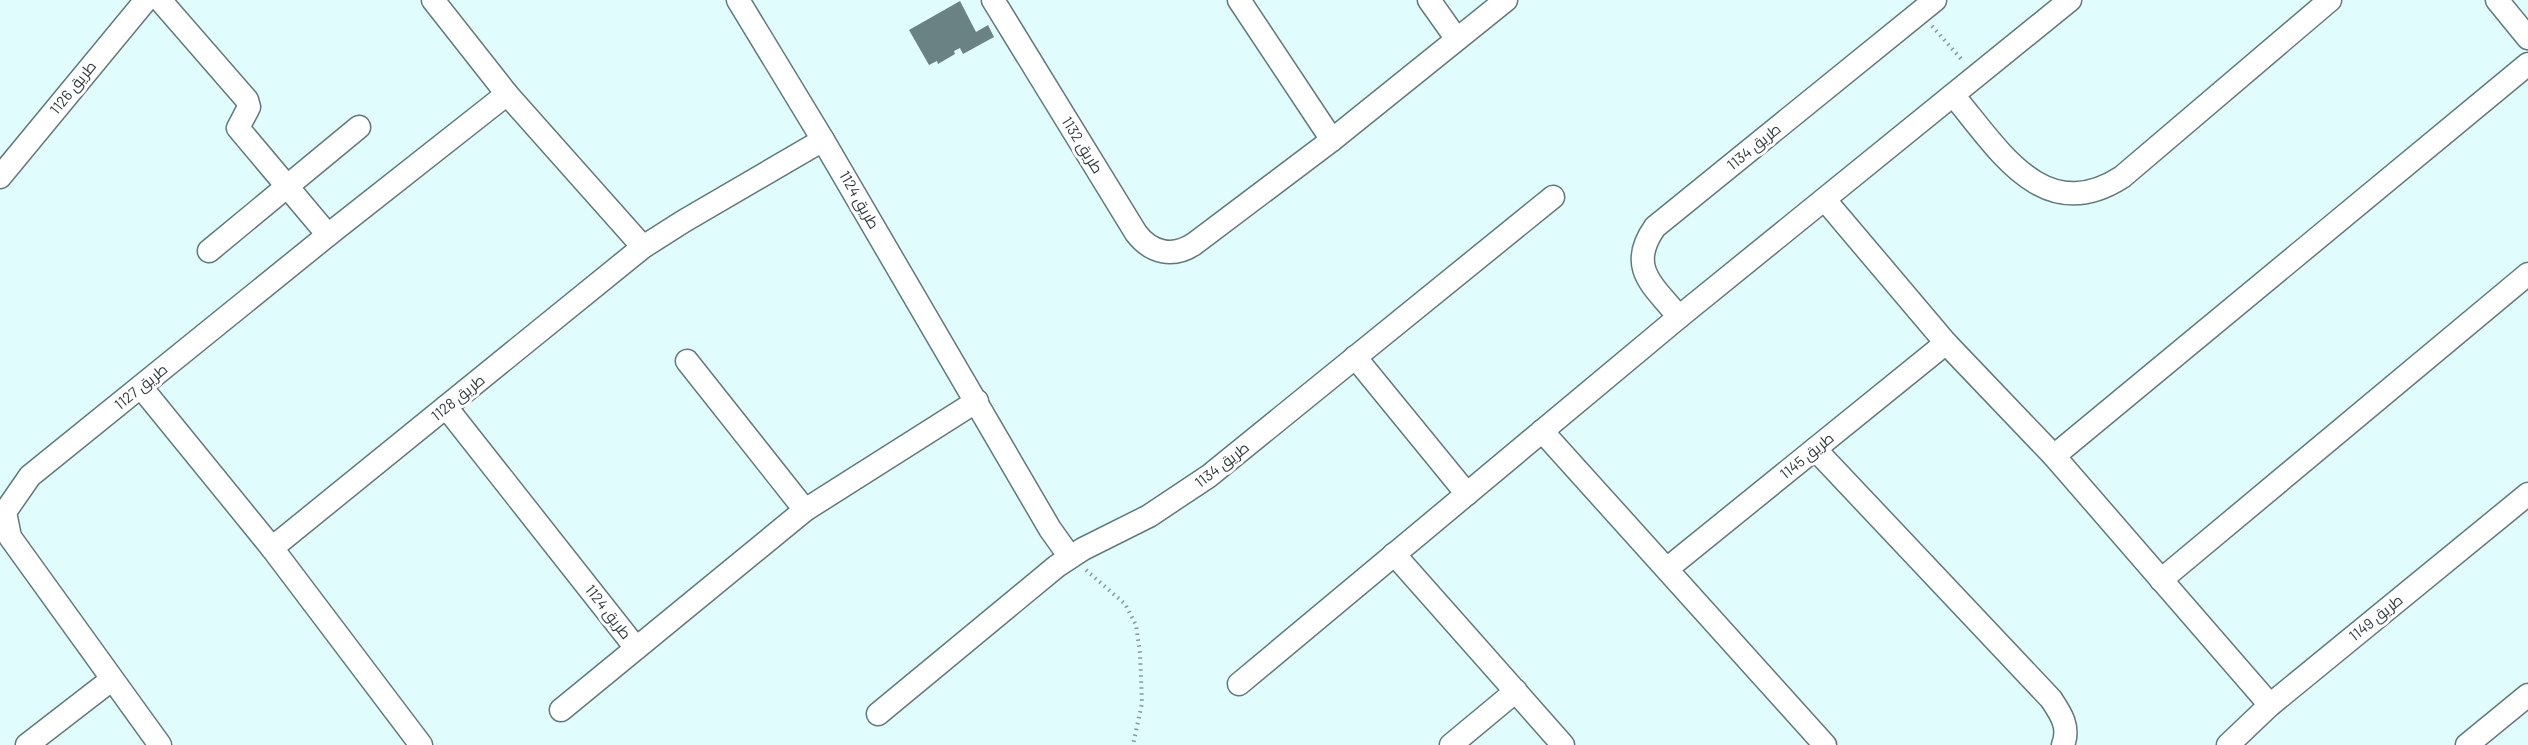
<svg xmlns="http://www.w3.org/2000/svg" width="2528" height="745" viewBox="0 0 2528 745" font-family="Barlow,Cairo,sans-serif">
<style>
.building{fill:#6a8283}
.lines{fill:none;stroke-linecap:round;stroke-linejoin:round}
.minor-casing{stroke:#62797a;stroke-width:25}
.path{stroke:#869899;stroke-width:4;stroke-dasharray:1.5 4.5;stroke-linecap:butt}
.minor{stroke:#fff;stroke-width:22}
.labels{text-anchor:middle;stroke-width:6;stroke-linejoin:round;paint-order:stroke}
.street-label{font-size:15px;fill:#2e3839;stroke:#fff}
</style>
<rect width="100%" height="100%" fill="#e1fcfd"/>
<path class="building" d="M960 1 976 32 988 25 994 37 963 54 960 48 954 51 955 54 938 64 937 61 929 65 909 30Z"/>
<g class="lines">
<defs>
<g id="minor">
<path d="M160 0 247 100 249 107 238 128 328 235"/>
<path d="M433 0 507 94 643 247"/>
<path d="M738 0 823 140 1050 529 1070 557"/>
<path d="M993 0 1136 233C1151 253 1173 258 1194 244L1332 140 1506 0"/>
<path d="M1239 0 1332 140"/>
<path d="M1429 0 1456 38"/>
<path d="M2497 0 2528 38"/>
<path d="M1953 95C1998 148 2043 228 2122 177L2330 0"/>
<path d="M0 177 146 0"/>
<path d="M1825 200 1946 343 2054 456 2270 705"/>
<path d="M209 251 359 127"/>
<path d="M1679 317C1654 286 1626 268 1655 227L1935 0"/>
<path d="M1355 357 1467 494"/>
<path d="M687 361 805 510"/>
<path d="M141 387 272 548 421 745"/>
<path d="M446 407 636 648"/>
<path d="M1542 431 1825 745"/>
<path d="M1815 449 2051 699C2061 714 2070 727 2063 745"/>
<path d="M2054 456 2528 64"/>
<path d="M272 548 643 247 684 221 823 140"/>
<path d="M1394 554 1563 745"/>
<path d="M1668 568 1946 343"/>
<path d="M2161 580 2528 274"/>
<path d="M1239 684 1679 317 2070 0"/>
<path d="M561 710 805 510 977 401"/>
<path d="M878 714 1057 566 1083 549 1149 516 1209 476 1553 197"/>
<path d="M27 745 111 680"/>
<path d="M160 745 10 537 5 512 30 476 328 235 507 94"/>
<path d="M1451 745 1516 691"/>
<path d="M2228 745 2270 705 2528 494"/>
<path d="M2467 745 2528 695"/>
</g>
</defs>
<use href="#minor" class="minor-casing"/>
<g class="path">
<path d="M1932 26 1963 61"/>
<path d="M1086 570 1125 604 1136 625 1140 653 1142 703 1133 745"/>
</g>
<use href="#minor" class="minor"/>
</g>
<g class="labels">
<g class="street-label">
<text transform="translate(73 88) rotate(-51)" y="5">طريق 1126</text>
<text transform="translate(1082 145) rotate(58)" y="5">طريق 1132</text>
<text transform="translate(1754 147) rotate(-39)" y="5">طريق 1134</text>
<text transform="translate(859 200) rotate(60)" y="5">طريق 1124</text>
<text transform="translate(141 387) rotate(-39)" y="5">طريق 1127</text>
<text transform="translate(458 398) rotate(-39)" y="5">طريق 1128</text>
<text transform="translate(1807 456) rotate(-39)" y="5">طريق 1145</text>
<text transform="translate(1222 465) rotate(-38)" y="5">طريق 1134</text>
<text transform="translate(608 612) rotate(52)" y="5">طريق 1124</text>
<text transform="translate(2376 618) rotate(-39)" y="5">طريق 1149</text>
</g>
</g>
</svg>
